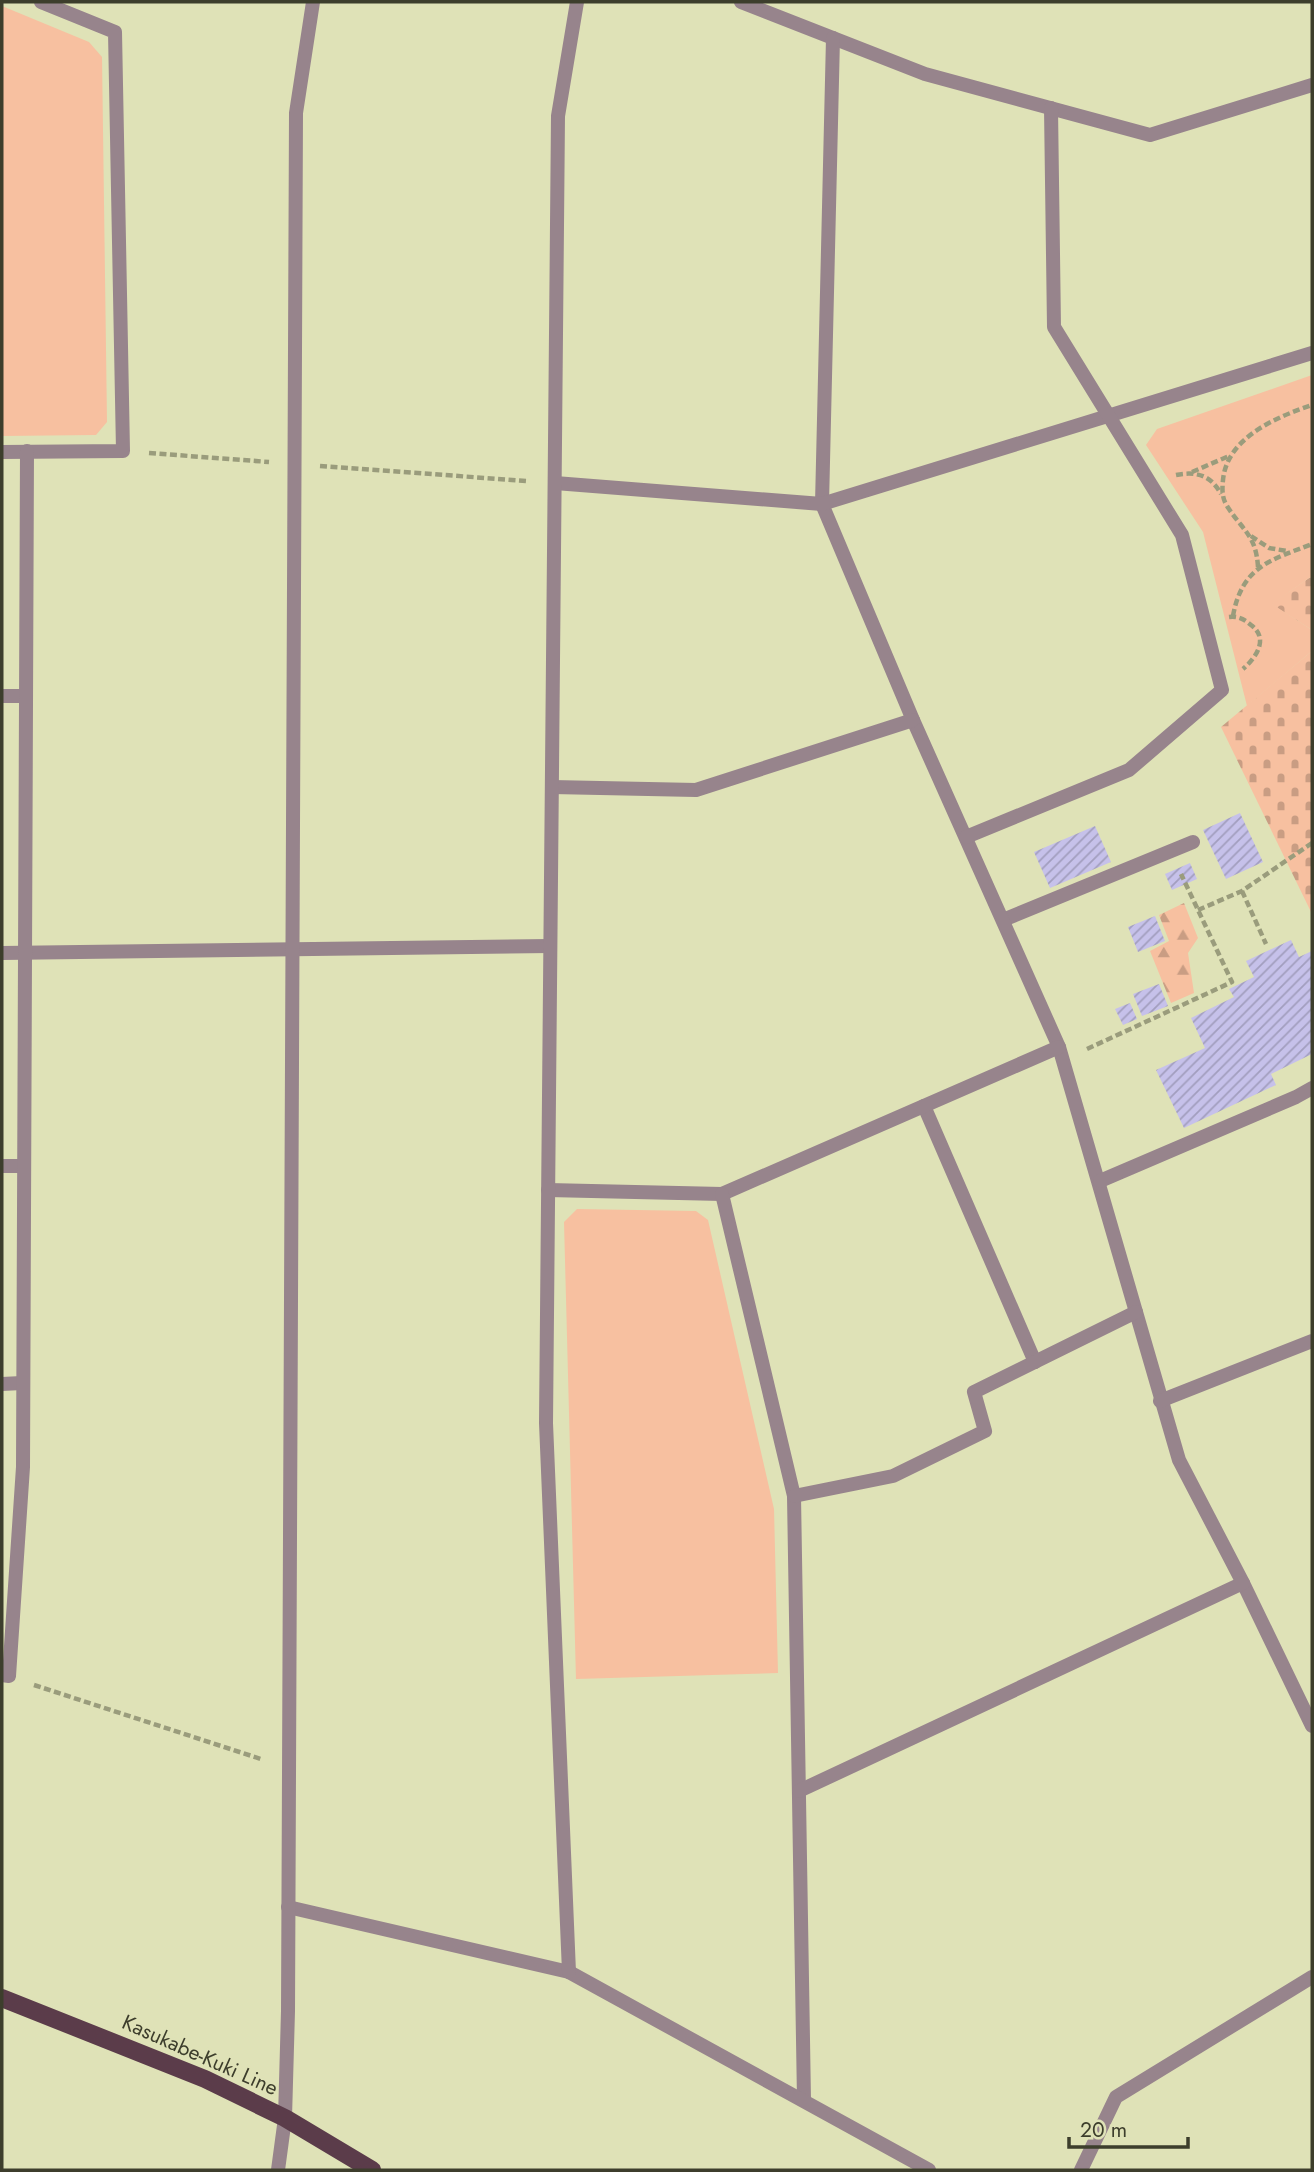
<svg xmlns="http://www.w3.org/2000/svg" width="1314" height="2172" viewBox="0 0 1314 2172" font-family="Jost,sans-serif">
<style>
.forest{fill:url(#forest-firs)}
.cemetery{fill:url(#cemetery-stones)}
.park{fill:#f7c0a0}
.building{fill:url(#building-hatch)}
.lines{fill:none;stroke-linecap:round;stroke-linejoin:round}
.path{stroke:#9a9c7c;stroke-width:4.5;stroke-dasharray:7 3.5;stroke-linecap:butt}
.service{stroke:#97848c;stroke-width:14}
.minor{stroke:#97848c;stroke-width:14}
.tertiary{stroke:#97848c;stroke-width:14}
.primary{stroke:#5b3c4a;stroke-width:18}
.labels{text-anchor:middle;stroke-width:5;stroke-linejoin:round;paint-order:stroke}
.street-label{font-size:21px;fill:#3d3e2c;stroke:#dfe2b7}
</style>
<defs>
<pattern id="forest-firs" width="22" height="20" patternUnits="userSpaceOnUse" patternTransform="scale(1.75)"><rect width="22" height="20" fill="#f7c0a0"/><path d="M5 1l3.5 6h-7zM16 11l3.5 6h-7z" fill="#c99d83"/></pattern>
<pattern id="cemetery-stones" width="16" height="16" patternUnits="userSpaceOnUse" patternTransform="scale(1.75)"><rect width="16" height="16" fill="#f7c0a0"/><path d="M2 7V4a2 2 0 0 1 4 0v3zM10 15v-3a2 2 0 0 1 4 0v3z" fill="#c99d83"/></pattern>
<pattern id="building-hatch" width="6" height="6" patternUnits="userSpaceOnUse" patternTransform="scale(1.75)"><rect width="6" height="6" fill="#c6c1ea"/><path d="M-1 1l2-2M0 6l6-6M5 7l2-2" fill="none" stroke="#a29ebe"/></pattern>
</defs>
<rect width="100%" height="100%" fill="#dfe2b7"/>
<path class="forest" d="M1184 903 1198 938 1188 953 1194 993 1171 1003 1150 951 1169 941 1159 915Z"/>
<g class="cemetery">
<path d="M1312 576V630L1271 604Z"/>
<path d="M1312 651V914L1221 727Z"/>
</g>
<g class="park">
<path d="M2 6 89 42 102 57 107 422 96 435 2 436Z"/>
<path d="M1312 375V576L1272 604 1312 630V651L1247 706 1203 532 1146 445 1157 429Z"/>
<path d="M577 1209 696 1211 708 1220 774 1509 778 1673 576 1679 564 1222Z"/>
</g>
<g class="building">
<path d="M1240 813 1263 862 1226 879 1203 830Z"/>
<path d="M1095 826 1111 862 1050 888 1034 852Z"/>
<path d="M1190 863 1197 879 1172 890 1165 874Z"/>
<path d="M1155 916 1165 941 1138 952 1128 927Z"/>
<path d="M1291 940 1299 957 1312 951V1054L1271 1074 1276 1085 1184 1128 1156 1070 1205 1048 1191 1018 1234 997 1229 989 1254 977 1246 961Z"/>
<path d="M1159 984 1168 1006 1142 1016 1133 994Z"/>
<path d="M1130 1003 1137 1019 1123 1025 1115 1009Z"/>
</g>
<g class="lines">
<g class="path">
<path d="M149 453 269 462"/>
<path d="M320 466 527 481"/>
<path d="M1192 472 1229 456"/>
<path d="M1176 475C1196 471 1211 475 1221 494"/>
<path d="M1251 536 1269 548 1287 551"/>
<path d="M1258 567C1256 535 1243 531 1227 506 1222 498 1222 490 1223 480 1227 437 1277 417 1312 405"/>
<path d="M1233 616C1242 566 1271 560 1312 544"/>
<path d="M1229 617C1238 616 1244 619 1251 625 1269 638 1257 657 1243 669"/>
<path d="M1242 891 1266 944"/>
<path d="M1198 910 1242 891 1312 843"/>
<path d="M1087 1049 1232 982 1181 874"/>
<path d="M34 1685 261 1759"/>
</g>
<path class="service" d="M1003 920 1193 842"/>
<g class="minor">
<path d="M741 2 925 74 1150 135 1312 85"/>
<path d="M833 38 822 504 913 720 1059 1047 1179 1460 1243 1583 1312 1726"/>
<path d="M2 452 123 451 115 32 41 2"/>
<path d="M555 483 822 504 1312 353"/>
<path d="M2 696H26"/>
<path d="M552 787 696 790 913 720"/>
<path d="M966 837 1129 770 1222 690 1182 535 1054 327 1051 108"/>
<path d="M2 953 550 946"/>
<path d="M924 1106 1035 1362"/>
<path d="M2 1166H23"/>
<path d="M1100 1181 1296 1097 1312 1088"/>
<path d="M548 1190 722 1194 1059 1047"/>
<path d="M722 1194 794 1496 804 2100"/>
<path d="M2 1384 22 1383"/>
<path d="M1160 1401 1312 1341"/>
<path d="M794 1496 893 1476 985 1431 974 1392 1136 1312"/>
<path d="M2 1675 9 1676 23 1467 27 451"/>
<path d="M799 1791 1243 1583"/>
<path d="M288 1907 569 1972 929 2170"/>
<path d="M569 1972 546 1423 558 116 577 2"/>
<path d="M1081 2170 1116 2097 1312 1977"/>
</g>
<path class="tertiary" d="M278 2170 285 2118 288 2011 296 113 313 2"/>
<path class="primary" d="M2 1998 205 2079 285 2118 372 2170"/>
</g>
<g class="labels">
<g class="street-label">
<text transform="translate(200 2055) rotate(24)" y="7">Kasukabe-Kuki Line</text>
</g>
</g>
<rect width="1314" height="2172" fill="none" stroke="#3d3e2c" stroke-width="7"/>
<path d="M1069 2137v10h119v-10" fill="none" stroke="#3d3e2c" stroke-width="3.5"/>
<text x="1080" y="2137" font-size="21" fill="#3d3e2c" stroke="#dfe2b7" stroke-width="5" paint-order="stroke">20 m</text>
</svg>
